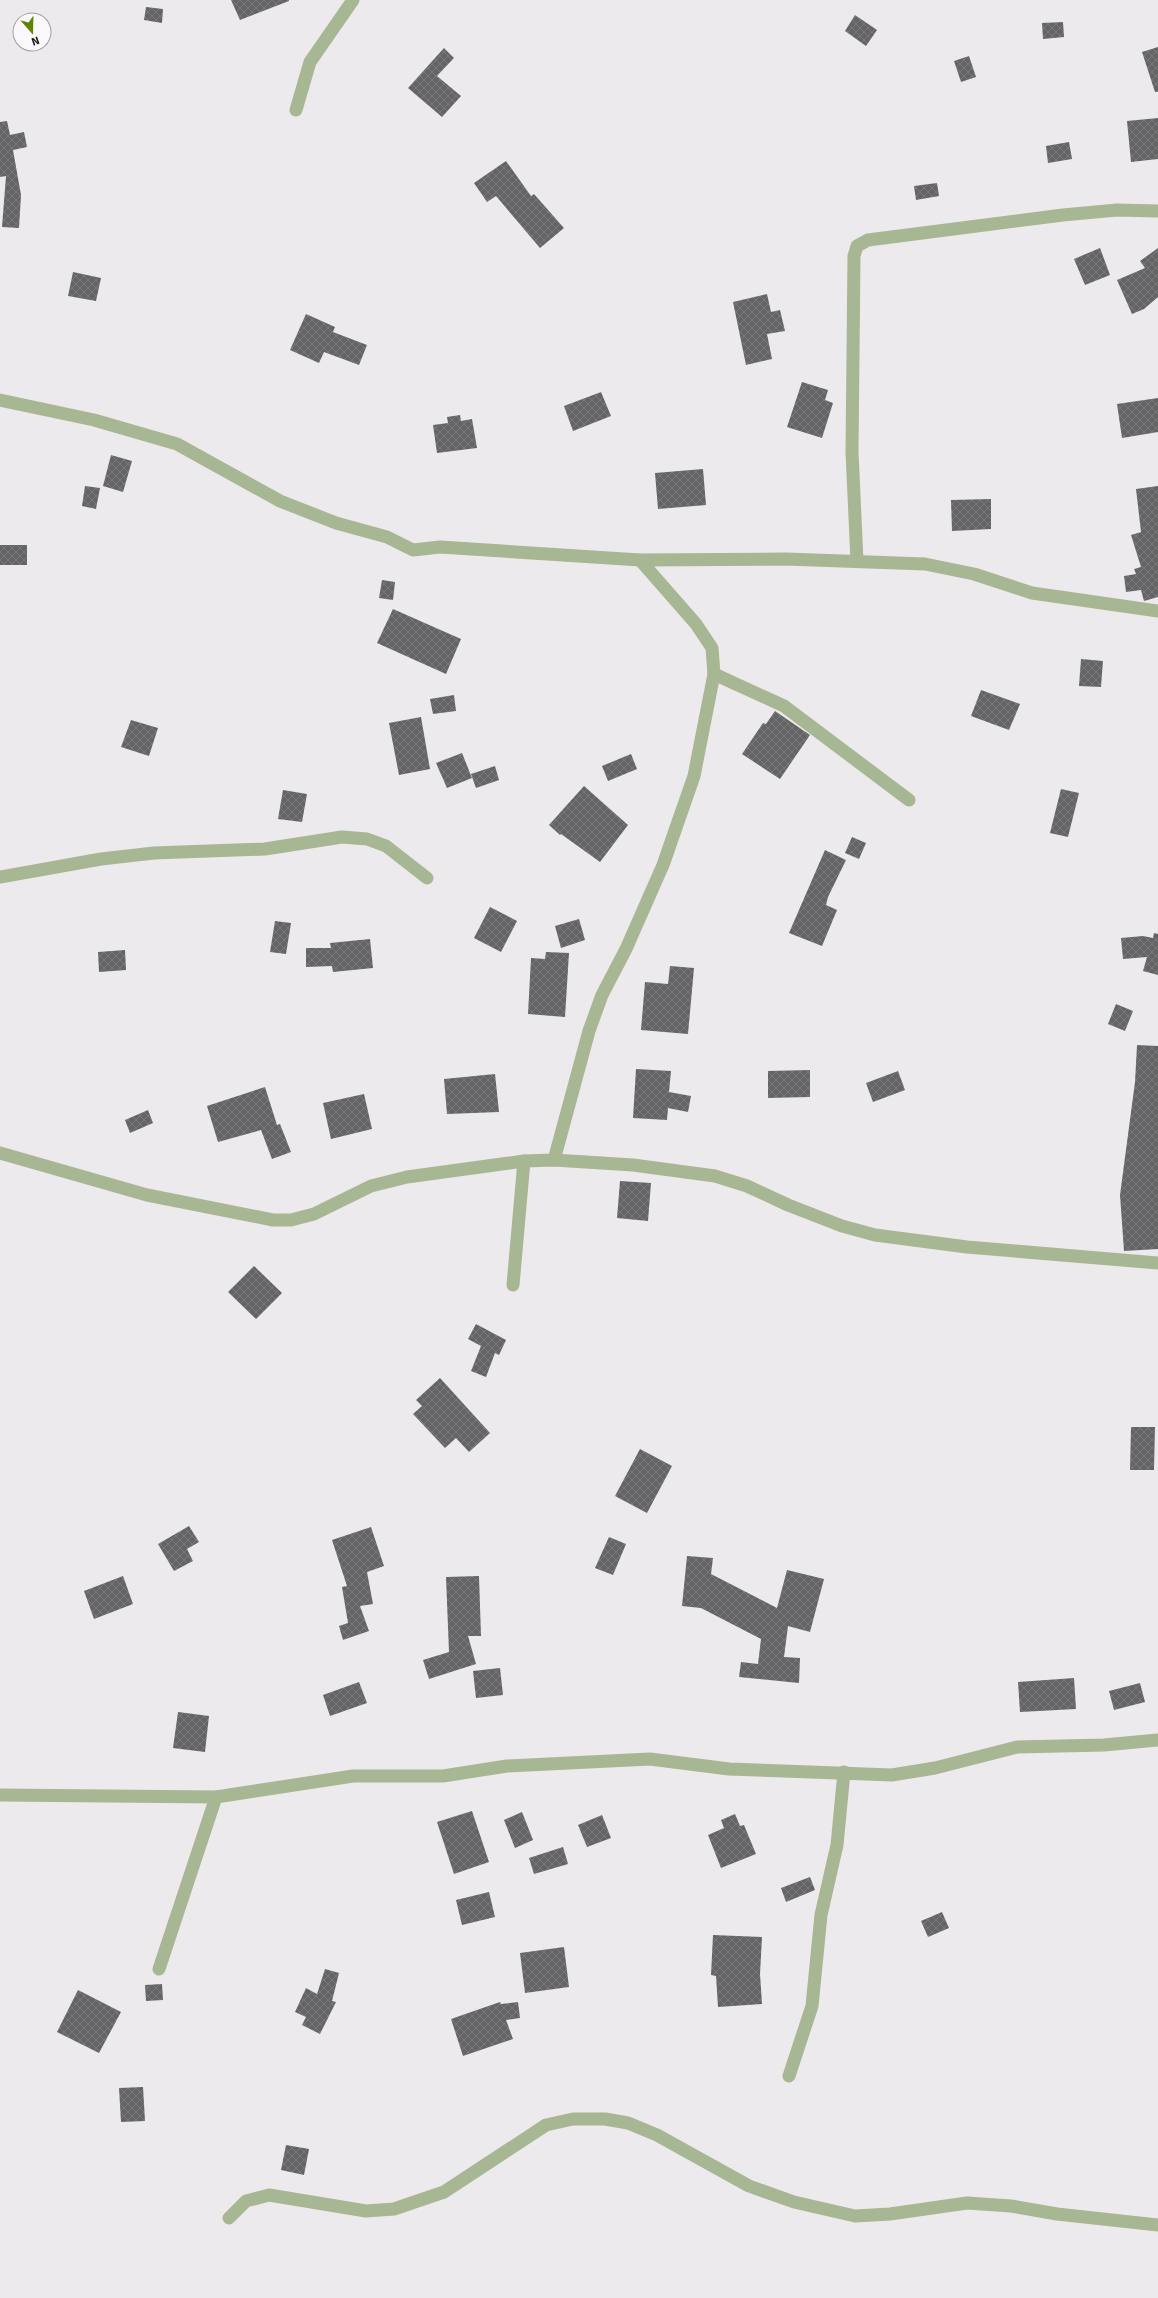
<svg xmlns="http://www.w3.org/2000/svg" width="1158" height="2298" viewBox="0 0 1158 2298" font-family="Signika,sans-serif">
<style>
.building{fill:url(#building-cross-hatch)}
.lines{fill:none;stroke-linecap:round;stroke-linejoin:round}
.street{stroke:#a7b693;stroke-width:13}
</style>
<defs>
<pattern id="building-cross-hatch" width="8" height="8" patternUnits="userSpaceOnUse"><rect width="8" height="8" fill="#646365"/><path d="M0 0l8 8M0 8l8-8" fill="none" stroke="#7a797a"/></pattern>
</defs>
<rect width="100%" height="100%" fill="#eceaed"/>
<g class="building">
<path d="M231 0H289V1L240 20Z"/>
<path d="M146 7 163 9 162 23 144 20Z"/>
<path d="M855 15 877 30 866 46 845 31Z"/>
<path d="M1063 22 1064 37 1043 39 1042 23Z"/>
<path d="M1158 47V92H1155L1142 52Z"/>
<path d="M444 48 454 58 437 76 461 96 442 117 408 88Z"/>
<path d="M969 56 976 77 961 82 954 61Z"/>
<path d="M1158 118V159L1131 162 1127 121Z"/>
<path d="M7 121 10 135 24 132 27 147 13 150 21 195 19 228 2 227 6 176 0 177V122Z"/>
<path d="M1069 142 1072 159 1048 163 1046 146Z"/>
<path d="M506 161 531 196 534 194 564 228 540 248 496 196 487 202 474 183Z"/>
<path d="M937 183 939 196 916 200 914 186Z"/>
<path d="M1100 248 1110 275 1085 285 1074 259Z"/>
<path d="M1158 248V297L1144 309 1132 314 1117 280 1145 268 1140 261Z"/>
<path d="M73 272 101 278 96 301 68 296Z"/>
<path d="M767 294 771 312 780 310 785 331 767 334 772 359 746 365 733 302Z"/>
<path d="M306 314 335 327 333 332 367 345 359 365 324 352 319 363 290 350Z"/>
<path d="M802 382 828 390 825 400 833 403 822 438 787 427Z"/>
<path d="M601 392 611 416 573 431 564 406Z"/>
<path d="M1158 398V432L1122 438 1117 404Z"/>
<path d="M460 415 461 421 472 419 477 448 437 453 433 425 448 423 447 417Z"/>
<path d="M111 455 132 461 123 492 103 486Z"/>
<path d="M703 469 706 505 658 509 655 473Z"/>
<path d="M85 486 100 488 96 509 82 506Z"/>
<path d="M1158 486V597L1144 601 1141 590 1126 592 1124 576 1136 574 1134 569 1141 567 1131 535 1141 532 1136 489Z"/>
<path d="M991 499V529L952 531 951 500Z"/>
<rect x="0" y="545" width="27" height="20"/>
<path d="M382 580 395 582 393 600 379 598Z"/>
<path d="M393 609 461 639 446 674 377 643Z"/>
<path d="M1081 659 1103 661 1101 687 1079 686Z"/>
<path d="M981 690 1020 704 1009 730 971 716Z"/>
<path d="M454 695 456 711 433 714 430 699Z"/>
<path d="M775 711 810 735 780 779 742 754 763 723 766 724Z"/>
<path d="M421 717 430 769 399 775 389 723Z"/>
<path d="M131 720 158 728 149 756 121 747Z"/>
<path d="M462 753 472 778 447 788 436 763Z"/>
<path d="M631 754 637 769 608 781 602 766Z"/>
<path d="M495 766 499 780 476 788 471 774Z"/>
<path d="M584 786 628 825 600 862 561 834 560 835 549 825Z"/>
<path d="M1061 789 1079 793 1068 837 1050 833Z"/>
<path d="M283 790 307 794 302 822 278 819Z"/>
<path d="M852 837 866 843 859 859 845 853Z"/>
<path d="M825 850 846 860 828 897 826 905 837 910 822 946 789 933Z"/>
<path d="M490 907 517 921 501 952 474 938Z"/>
<path d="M579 919 585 940 561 948 555 926Z"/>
<path d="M275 921 291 923 286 954 270 952Z"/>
<path d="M1154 933 1158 934V975L1143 971 1147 957 1123 959 1121 938 1143 936 1153 938Z"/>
<path d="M370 939 373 968 333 972 332 966 306 967V948H331L330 943Z"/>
<path d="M125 950 126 970 99 972 98 952Z"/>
<path d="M546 952 569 953 565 1017 528 1014 531 958 545 959Z"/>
<path d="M670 966 694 968 688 1034 641 1030 645 982 668 984Z"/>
<path d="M1116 1004 1133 1011 1125 1031 1108 1024Z"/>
<path d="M1137 1045 1158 1046V1249L1124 1251 1120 1195 1135 1082Z"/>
<path d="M636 1069 671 1071 669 1092 691 1096 688 1112 668 1108 667 1120 633 1118Z"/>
<path d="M810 1070V1097L768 1098V1071Z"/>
<path d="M898 1071 905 1090 873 1102 866 1083Z"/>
<path d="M495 1074 499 1112 447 1114 444 1079Z"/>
<path d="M265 1087 277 1125 280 1124 291 1152 272 1159 261 1130 218 1142 207 1106Z"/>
<path d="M364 1094 372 1129 331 1139 323 1103Z"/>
<path d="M148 1110 153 1123 130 1133 125 1120Z"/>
<path d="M620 1181 651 1183 648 1221 617 1218Z"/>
<path d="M254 1266 282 1293 256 1319 228 1292Z"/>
<path d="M476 1324 506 1340 499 1355 495 1353 486 1377 471 1371 481 1346 468 1339Z"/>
<path d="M440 1378 490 1433 469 1452 456 1438 445 1448 413 1414 422 1406 416 1400Z"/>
<path d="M1131 1427H1155L1154 1470H1130Z"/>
<path d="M640 1449 672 1466 647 1513 615 1496Z"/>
<path d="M189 1526 199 1542 187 1549 193 1561 174 1571 158 1544Z"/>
<path d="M371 1527 384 1566 367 1572 373 1604 360 1606 369 1631 343 1640 339 1626 348 1623 342 1587 347 1586 332 1540Z"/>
<path d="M609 1537 626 1544 613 1575 595 1568Z"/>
<path d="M687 1556 713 1558 711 1574 777 1608 787 1570 824 1579 810 1632 788 1626 784 1657 800 1658 799 1683 739 1677 741 1662 758 1664 761 1639 701 1608 682 1606Z"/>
<path d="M123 1576 133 1604 94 1619 84 1591Z"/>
<path d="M479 1576 481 1636H468L476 1664 429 1679 423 1660 449 1652 446 1577Z"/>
<path d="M500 1668 503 1695 476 1698 473 1671Z"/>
<path d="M1074 1678 1076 1709 1020 1712 1018 1682Z"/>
<path d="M359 1682 367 1703 330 1716 323 1695Z"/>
<path d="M1140 1683 1145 1702 1114 1710 1109 1691Z"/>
<path d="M178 1712 209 1716 205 1752 173 1748Z"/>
<path d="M472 1811 489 1862 454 1874 437 1822Z"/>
<path d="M522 1812 533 1840 515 1848 504 1820Z"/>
<path d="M735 1814 740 1826 744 1825 756 1854 721 1868 708 1835 724 1828 721 1820Z"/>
<path d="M602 1815 611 1838 587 1847 578 1825Z"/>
<path d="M563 1847 568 1864 534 1874 529 1858Z"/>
<path d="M810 1877 815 1890 786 1902 781 1888Z"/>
<path d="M489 1892 495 1917 462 1925 456 1900Z"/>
<path d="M942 1912 949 1928 928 1937 921 1921Z"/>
<path d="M713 1935 762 1937 760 1974 762 2004 718 2007 716 1976 711 1975Z"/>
<path d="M564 1947 569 1987 525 1993 520 1953Z"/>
<path d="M325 1969 339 1973 332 2001 336 2002 320 2034 302 2025 306 2017 295 2012 306 1988 317 1994Z"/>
<path d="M162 1984 163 2000 146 2001 145 1985Z"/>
<path d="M78 1990 121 2012 99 2053 57 2032Z"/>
<path d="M500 2002 501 2004 518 2002 520 2018 506 2020 513 2039 463 2056 451 2019Z"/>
<path d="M143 2087 145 2121 121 2122 119 2088Z"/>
<path d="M286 2145 309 2149 304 2175 281 2170Z"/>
</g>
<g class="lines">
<g class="street">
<path d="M296 110 310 62 353 0"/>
<path d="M0 400 94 420 177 444 280 501 336 523 387 537 413 550 440 547 640 560 786 559 925 564 974 574 1032 593 1158 611"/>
<path d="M857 561 852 452 854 256 857 246 868 240 1063 215 1117 210 1158 211"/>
<path d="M714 674 784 706 909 800"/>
<path d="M0 877 101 859 154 853 265 849 342 837 367 839 386 846 427 878"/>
<path d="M0 1153 147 1195 273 1220H291L314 1214 371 1186 407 1177 524 1161 554 1160 633 1165 715 1176 747 1186 788 1205 842 1226 875 1235 967 1247 1158 1263"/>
<path d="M554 1160 589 1031 602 995 626 949 663 865 694 776 714 674 712 648 696 624 640 560"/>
<path d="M513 1285 524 1161"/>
<path d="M0 1795 216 1797 353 1776H443L507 1766 650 1759 729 1769 892 1775 935 1768 1017 1747 1104 1745 1158 1740"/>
<path d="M159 1969 216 1797"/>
<path d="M789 2076 812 2006 821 1915 837 1845 844 1772"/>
<path d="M229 2218 246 2201 269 2195 366 2211 394 2209 444 2192 546 2125 573 2119H605L628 2123 657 2135 749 2186 794 2202 855 2216 890 2214 967 2203 1011 2206 1057 2214 1158 2225"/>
</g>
</g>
<g transform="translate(32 32) rotate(160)"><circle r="19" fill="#faf8fa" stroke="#a19fa1"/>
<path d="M0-3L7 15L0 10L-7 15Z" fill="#608300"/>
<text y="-6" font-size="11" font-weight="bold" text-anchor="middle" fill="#1b1a1b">N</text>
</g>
</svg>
